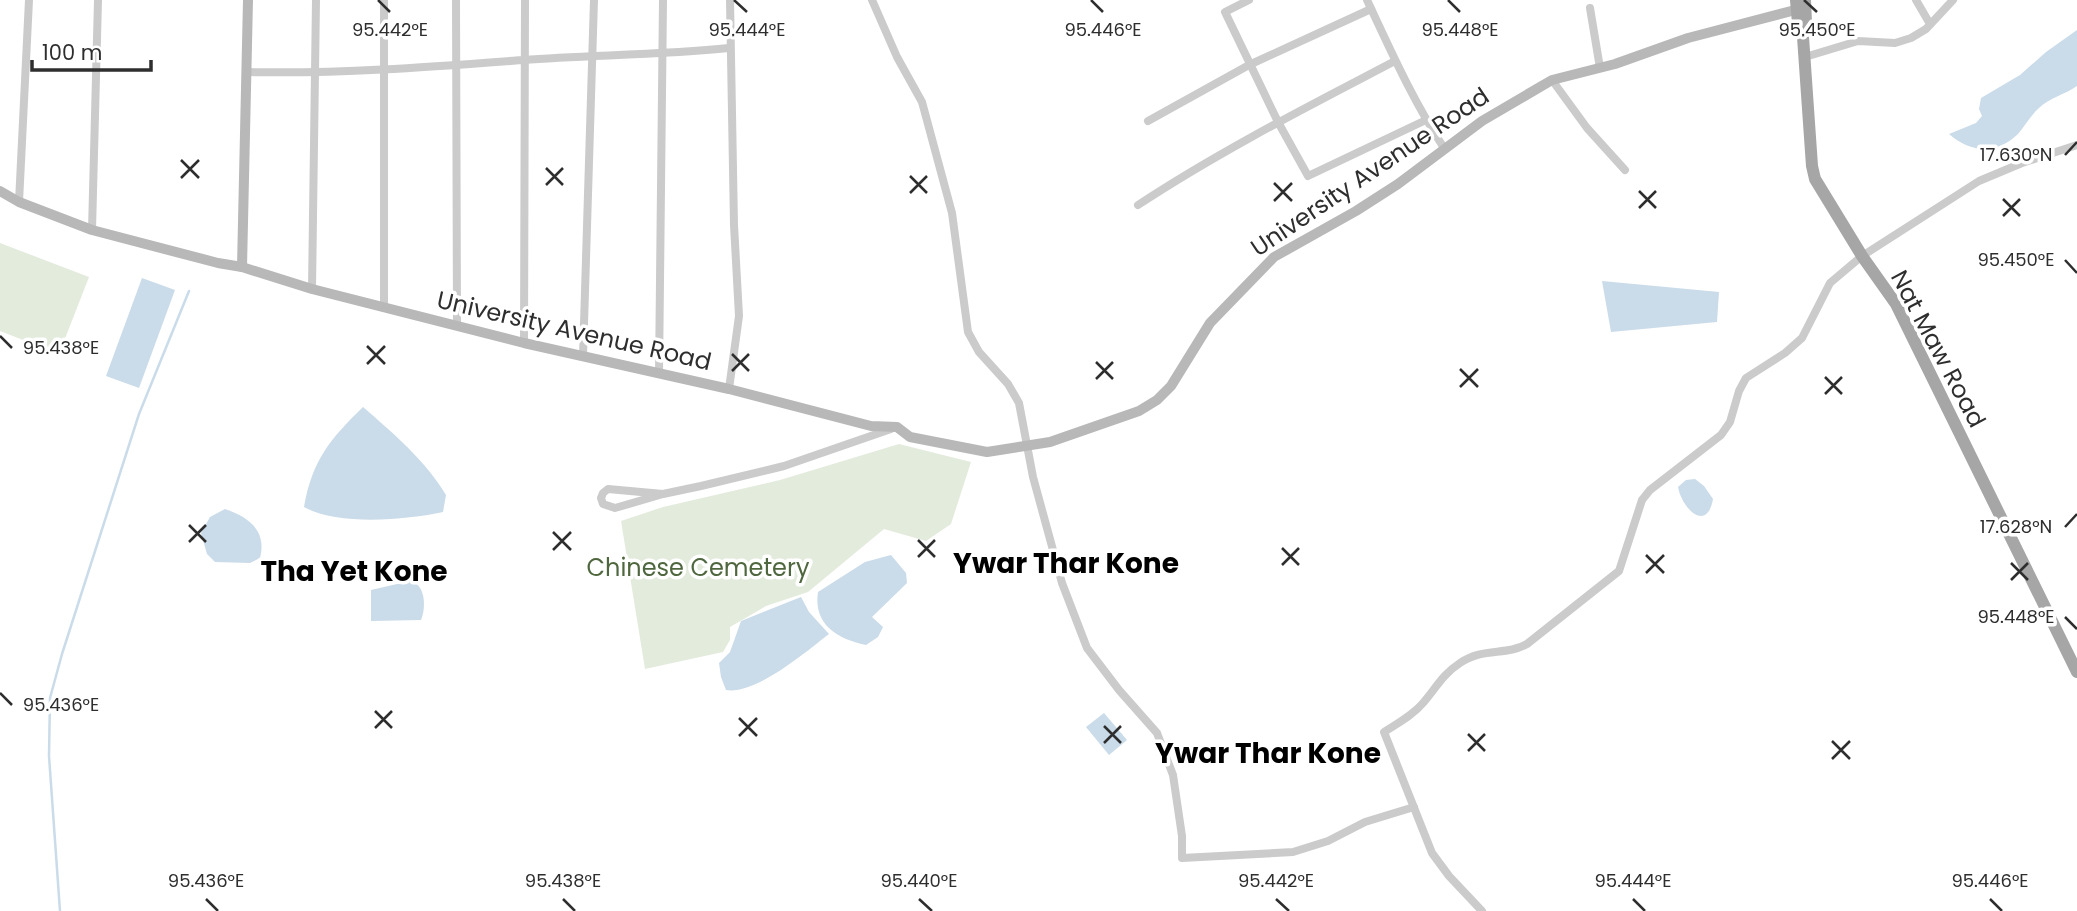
<svg xmlns="http://www.w3.org/2000/svg" width="2077" height="911" viewBox="0 0 2077 911" font-family="Poppins,sans-serif">
<style>
.green{fill:#e3ebdd}
.water{fill:#cadbe9}
.lines{fill:none;stroke-linecap:round;stroke-linejoin:round}
.stream{stroke:#cadbe9;stroke-width:2.5}
.street{stroke:#cbcbcb;stroke-width:8}
.secondary{stroke:#b8b8b8;stroke-width:10}
.primary{stroke:#a6a6a6;stroke-width:12}
.ticks{fill:none;stroke:#2e2e2e;stroke-width:2.5}
.labels{text-anchor:middle;stroke-width:7;stroke-linejoin:round;paint-order:stroke}
.street-label{font-size:24px;fill:#2e2e2e;stroke:#fff}
.park-label{font-size:24px;fill:#4f673e;stroke:#fff}
.quarter-label{font-size:28px;font-weight:bold;fill:#000;stroke:#fff}
.ticks-label{font-size:18px;text-anchor:middle;fill:#2e2e2e;stroke:#fff;stroke-width:7;stroke-linejoin:round;paint-order:stroke}
</style>
<rect width="100%" height="100%" fill="#fff"/>
<g class="green">
<path d="M0 243 89 277 59 354 0 331Z"/>
<path d="M899 444 971 462 951 524 926 541 884 529 808 592 766 606 730 627V640L723 652 645 669 621 521 663 507 780 480Z"/>
</g>
<g class="water">
<path d="M2077 30V86C2066 94 2049 98 2039 108 2031 115 2025 126 2018 134 1996 155 1971 153 1949 134L1976 123 1982 116 1979 109 1981 98 2020 75 2046 52Z"/>
<path d="M142 278 175 290 139 388 106 376Z"/>
<path d="M1602 281 1719 292 1717 322 1611 332Z"/>
<path d="M363 407C394 434 425 460 446 495L443 512C406 520 338 526 304 507 312 461 330 439 363 407Z"/>
<path d="M1695 479 1704 486 1713 499C1707 533 1682 509 1678 487L1686 480Z"/>
<path d="M225 509C249 517 267 531 260 558L250 563 215 562 207 554 201 533 210 517Z"/>
<path d="M891 555 906 573 907 583 872 617 883 627 878 637 866 645C837 639 813 624 818 592L865 562Z"/>
<path d="M410 581C426 584 426 608 421 620L371 621V590Z"/>
<path d="M801 597 809 612 829 634C806 652 755 695 726 690L721 677 719 663 730 652 741 621Z"/>
<path d="M1104 713 1127 740 1109 755 1086 727Z"/>
</g>
<g class="lines">
<path class="stream" d="M60 911 49 756 50 698 62 654 139 414 189 291"/>
<g class="street">
<path d="M384 0V306"/>
<path d="M456 0 457 325"/>
<path d="M872 0 897 57 922 102 952 213 968 332 979 352 1008 384 1019 403 1033 477 1062 583 1087 648 1119 690 1157 733 1173 775 1182 836V858L1293 852 1328 841 1365 822 1414 807"/>
<path d="M1249 0 1225 12 1278 122 1308 176 1426 120"/>
<path d="M1367 0C1391 51 1413 101 1444 148"/>
<path d="M1916 0 1930 24"/>
<path d="M1590 8 1600 68"/>
<path d="M1805 57 1858 41 1895 43 1911 38 1926 29 1953 0"/>
<path d="M247 72C339 74 430 67 523 60 591 55 660 55 729 48"/>
<path d="M1552 80 1587 128 1625 170"/>
<path d="M1148 121 1249 65 1371 9"/>
<path d="M19 202 29 0"/>
<path d="M1138 205C1220 151 1307 107 1395 61"/>
<path d="M92 230 98 0"/>
<path d="M312 289 316 0"/>
<path d="M524 343 525 0"/>
<path d="M583 356 594 0"/>
<path d="M659 374 663 0"/>
<path d="M729 389 739 316 734 225 730 0"/>
<path d="M663 494 615 508 603 504 601 498 603 493 608 489 663 494 701 486 784 466 891 429"/>
<path d="M1482 911 1449 876 1432 853 1384 732C1398 723 1413 715 1423 703 1436 688 1443 674 1460 663 1483 647 1506 656 1527 644L1619 571 1642 500 1650 490 1721 435 1730 422 1739 391 1746 378 1785 353 1802 338 1830 283 1862 256 1979 181 2022 163 2077 145"/>
</g>
<g class="secondary">
<path d="M0 191 19 202 92 230 218 263 242 267 312 289 524 343 729 389 871 426 897 427 910 437 987 452 1050 442 1139 411 1157 400 1171 386 1210 323 1274 257 1356 211 1398 184 1482 121 1552 80 1615 64 1688 38 1803 8"/>
<path d="M242 267 248 0"/>
</g>
<g class="primary">
<path d="M1796 0 1798 23 1803 37 1812 166 1815 179 1862 256 1896 304 2077 672"/>
<path d="M1803 37 1806 22 1805 0"/>
</g>
</g>
<path class="ticks" d="M378 0 390 12M734 0 747 12M1091 0 1103 12M1448 0 1460 12M1804 0 1817 12M2065 155 2077 142M181 160 199 178M546 168 563 185M910 176 927 193M181 178 199 160M1274 183 1292 201M546 185 563 168M1639 191 1656 208M910 193 927 176M2003 199 2020 216M1274 201 1292 183M1639 208 1656 191M2003 216 2020 199M2065 260 2077 273M0 336 12 348M367 346 385 364M732 354 749 371M1096 362 1113 379M367 364 385 346M1460 369 1478 387M732 371 749 354M1825 377 1842 394M1096 379 1113 362M1460 387 1478 369M1825 394 1842 377M189 525 206 542M2065 527 2077 514M553 532 571 550M918 540 935 557M189 542 206 525M1282 548 1299 565M553 550 571 532M1646 555 1664 573M918 557 935 540M2011 563 2028 580M1282 565 1299 548M1646 573 1664 555M2011 580 2028 563M2065 617 2077 629M0 693 12 705M375 711 392 728M739 718 757 736M1104 726 1121 743M375 728 392 711M1468 734 1485 751M739 736 757 718M1832 741 1850 759M1104 743 1121 726M1468 751 1485 734M1832 759 1850 741M206 899 218 911M563 899 575 911M919 899 932 911M1276 899 1289 911M1633 899 1645 911M1990 899 2002 911"/>
<g class="labels">
<g class="street-label">
<text transform="translate(1370 172) rotate(-34)" y="8">University Avenue Road</text>
<text transform="translate(574 331) rotate(13)" y="8">University Avenue Road</text>
<text transform="translate(1938 349) rotate(62)" y="8">Nat Maw Road</text>
</g>
<g class="park-label">
<text x="698" y="576">Chinese Cemetery</text>
</g>
<g class="quarter-label">
<text x="1066" y="573">Ywar Thar Kone</text>
<text x="354" y="581">Tha Yet Kone</text>
<text x="1268" y="763">Ywar Thar Kone</text>
</g>
</g>
<g class="ticks-label">
<text x="390" y="36">95.442°E</text>
<text x="1817" y="36">95.450°E</text>
<text x="747" y="36">95.444°E</text>
<text x="1103" y="36">95.446°E</text>
<text x="1460" y="36">95.448°E</text>
<text x="2016" y="161">17.630°N</text>
<text x="2016" y="266">95.450°E</text>
<text x="61" y="354">95.438°E</text>
<text x="2016" y="533">17.628°N</text>
<text x="2016" y="623">95.448°E</text>
<text x="61" y="711">95.436°E</text>
<text x="206" y="887">95.436°E</text>
<text x="563" y="887">95.438°E</text>
<text x="919" y="887">95.440°E</text>
<text x="1276" y="887">95.442°E</text>
<text x="1633" y="887">95.444°E</text>
<text x="1990" y="887">95.446°E</text>
</g>
<path d="M32 60v10h119v-10" fill="none" stroke="#2e2e2e" stroke-width="3.5"/>
<text x="42" y="60" font-size="21" fill="#2e2e2e" stroke="#ffffff" stroke-width="5" paint-order="stroke">100 m</text>
</svg>
